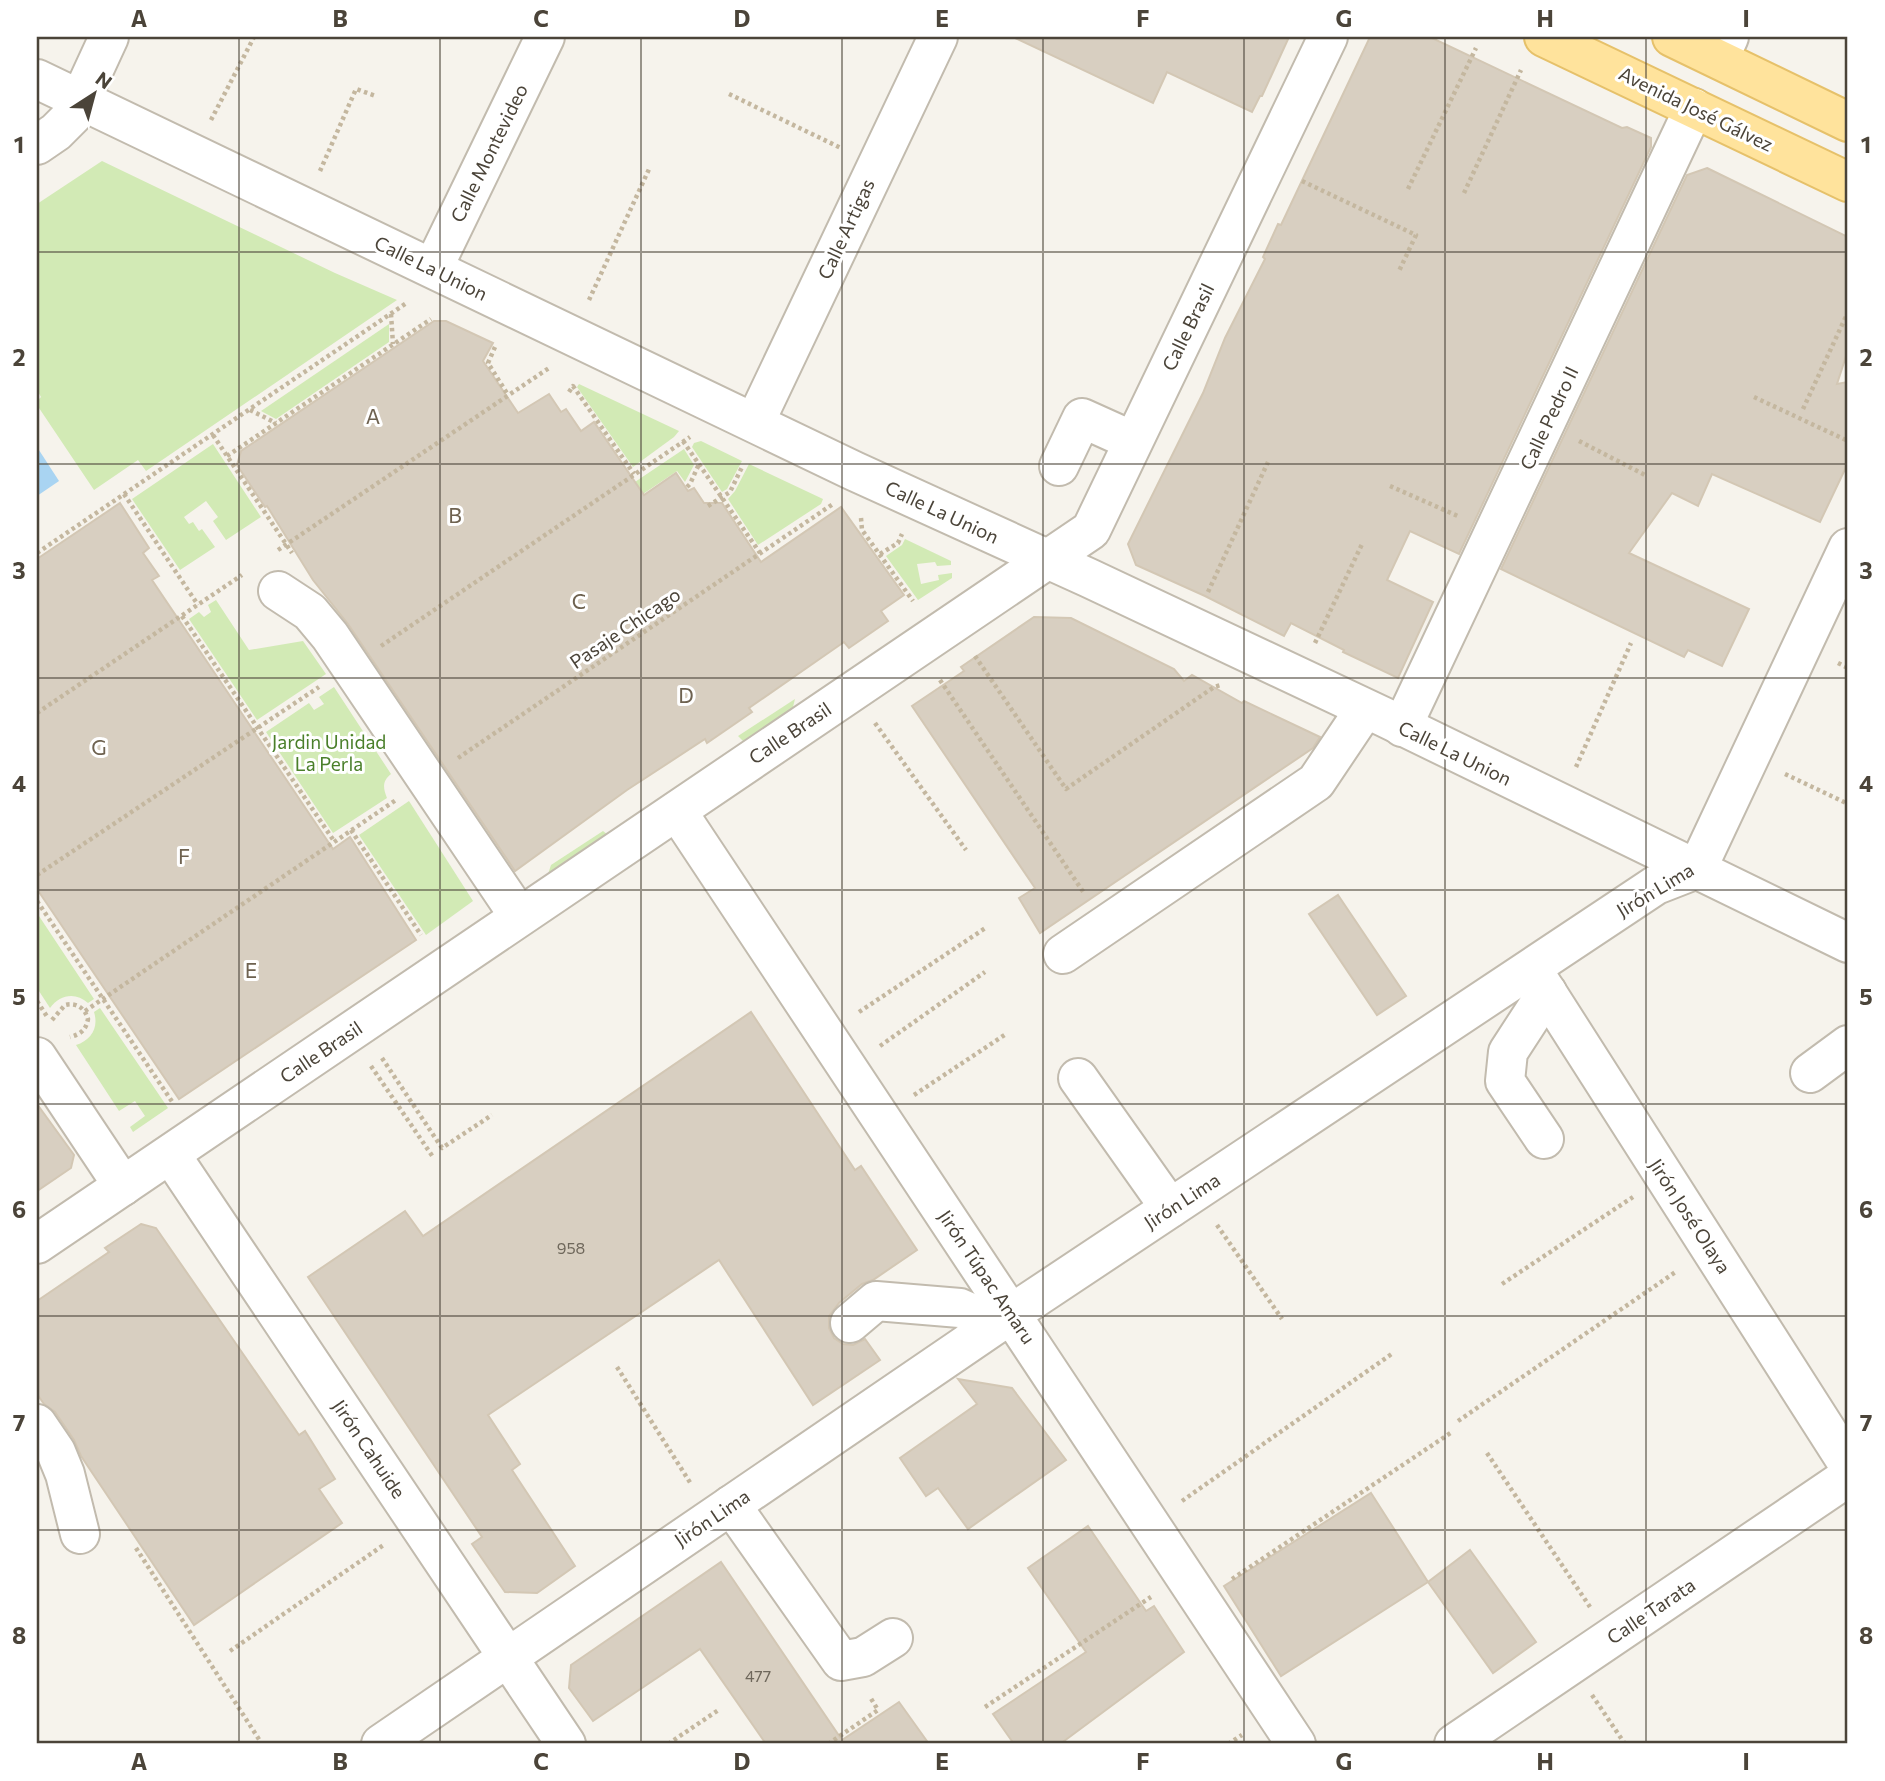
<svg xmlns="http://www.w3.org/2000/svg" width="1885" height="1781" viewBox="0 0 1885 1781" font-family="Commissioner,sans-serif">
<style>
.green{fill:#d2eab5}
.water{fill:#a9d4f2}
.building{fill:#d8cfc1;stroke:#d3c7b4;stroke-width:2}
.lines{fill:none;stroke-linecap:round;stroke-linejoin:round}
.minor-casing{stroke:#c2bbae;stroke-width:42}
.major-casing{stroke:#e6c16a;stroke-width:42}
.path{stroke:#c4b79f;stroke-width:4.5;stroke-dasharray:3.5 3.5;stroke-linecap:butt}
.minor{stroke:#fff;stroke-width:38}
.major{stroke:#ffe39c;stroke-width:38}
.grid{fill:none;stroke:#4b4439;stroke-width:2;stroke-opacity:0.55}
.labels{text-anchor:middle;stroke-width:6;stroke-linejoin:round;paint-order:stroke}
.number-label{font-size:16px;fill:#6e675b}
.street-label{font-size:19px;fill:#4b4439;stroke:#fff}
.park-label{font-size:19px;fill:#4a7f2a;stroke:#fff}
.neighbourhood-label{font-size:21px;letter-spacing:2px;fill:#6e6250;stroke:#fff}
.neatline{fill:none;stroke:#4b4439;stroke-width:2.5}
.grid-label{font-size:23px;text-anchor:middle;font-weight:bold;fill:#4b4439}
</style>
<rect width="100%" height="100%" fill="#f6f3ec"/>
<g class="green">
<path d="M102 161 335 273 397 300 146 471 138 460 94 490 39 408 37 409V401L41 397 37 390V204Z"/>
<path d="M389 324V342L276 419 261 411Z"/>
<path d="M579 384 679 431 674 437 633 467 577 387Z"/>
<path d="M701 441 742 461 727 489 722 492 692 447 694 443Z"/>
<path d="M213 444 261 517 226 540 213 521 218 517 206 501 184 517 189 524 193 522 199 531 202 529 215 547 180 570 132 499Z"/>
<path d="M684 449 694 465 685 482 677 471 637 498 629 486Z"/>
<path d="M749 464 823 499 821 504 758 545 728 499 735 491Z"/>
<path d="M905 539 951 561V565L937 566 935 562 917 564 921 584 939 580 938 575 952 573V578L918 600 886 556 902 545Z"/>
<path d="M216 600 249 650 303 641 326 674 257 720 189 619 199 612 204 617 211 612 208 605Z"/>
<path d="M334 687 391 774C382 781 383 788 387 798L333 833 266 732 309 703 314 710 324 704 319 697Z"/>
<path d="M795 699 792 711 748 741 744 742 738 736Z"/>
<path d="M409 801 473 901 426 935 359 835Z"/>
<path d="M603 831 608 835 547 877 551 865Z"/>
<path d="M37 913 94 999 88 1003C76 992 60 994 50 1008L37 988Z"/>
<path d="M100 1008 168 1108 133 1132 130 1127 145 1116 135 1101 119 1111 76 1045C91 1040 99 1028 94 1012Z"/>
</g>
<path class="water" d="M37 447 59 481 37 496Z"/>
<g class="building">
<path d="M1013 37H1289L1262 96H1260L1252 112 1167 72 1153 103Z"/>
<path d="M1370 37H1430L1622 128 1627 127 1651 138V147L1459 554 1410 531 1387 580 1433 602 1398 678 1343 652 1344 650 1291 623 1284 636 1205 596 1136 565 1128 544 1203 393 1225 338 1265 259 1263 257 1278 224 1281 225Z"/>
<path d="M1707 168 1848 237V350L1837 384 1848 382V463L1820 522 1712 474 1698 506 1672 493 1629 553 1749 609 1722 666 1688 650 1684 657 1501 569 1687 175Z"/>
<path d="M434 321H446L493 343 483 361 518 413 549 394 561 412 566 409 581 431 594 422 644 495 676 473 688 491 694 488 704 503H722L761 562 841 507 904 595 881 611 888 621 849 648 844 642 749 708 752 712 707 743 705 739 627 790 515 871 348 624 313 580 267 506 265 507 237 465 241 451Z"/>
<path d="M120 503 149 548 143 553 159 576 152 580 333 849 350 837 416 940 179 1099 37 889V559Z"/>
<path d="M1034 617 1071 618 1174 669 1184 681 1192 675 1242 703 1244 701 1320 737 1313 748 1040 933 1019 898 1035 888 912 706 964 671 961 667Z"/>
<path d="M1338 895 1406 996 1377 1015 1309 914Z"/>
<path d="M751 1012 855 1170 861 1166 917 1250 873 1280 862 1284 839 1303 829 1316V1328L834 1338 843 1344 853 1345 865 1339 880 1360 813 1405 719 1260 488 1415 520 1464 512 1470 575 1566 537 1593 505 1592 472 1544 482 1537 308 1277 405 1211 423 1236Z"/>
<path d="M37 1104 74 1155 71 1168 37 1191Z"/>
<path d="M141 1224 156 1228 299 1435 305 1431 335 1479 319 1489 342 1523 194 1625 81 1456 74 1440 55 1412 44 1404 37 1394V1301L109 1252 105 1248Z"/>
<path d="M958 1379 1012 1388 1066 1460 968 1529 938 1488 926 1496 900 1458 977 1404Z"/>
<path d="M1371 1493 1428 1582 1281 1676 1224 1586Z"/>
<path d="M1088 1526 1146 1611 1154 1606 1184 1652 1060 1744H1014L993 1714 1086 1652 1028 1568Z"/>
<path d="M1470 1550 1536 1642 1493 1673 1428 1582Z"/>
<path d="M721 1562 842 1740 899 1702 929 1744H766L700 1649 593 1721 569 1688 571 1665Z"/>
</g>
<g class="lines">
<defs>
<g id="minor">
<path d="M1719 59 1729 37"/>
<path d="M37 79 854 471 1089 578 1384 717 1848 943"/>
<path d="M37 145 56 132 73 115 109 37"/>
<path d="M433 268 545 37"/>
<path d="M755 422 938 37"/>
<path d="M1059 466 1082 418 1133 441"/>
<path d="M278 591 310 612 330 636 519 916"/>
<path d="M1402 727 1694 108"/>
<path d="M677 811 1296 1744"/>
<path d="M1063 954 1316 782 1365 709"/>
<path d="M1532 969 1848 1464"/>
<path d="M37 1057 123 1186"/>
<path d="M1810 1073 1848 1045"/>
<path d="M1078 1078 1170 1208"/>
<path d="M1544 1139 1505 1081 1508 1052 1547 992"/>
<path d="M171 1155 566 1744"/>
<path d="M37 1244 1091 530 1328 37"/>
<path d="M850 1323 876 1301 960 1308 996 1324"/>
<path d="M37 1424 56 1452 65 1474 80 1534"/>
<path d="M731 1505 841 1661 863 1657 893 1638"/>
<path d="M381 1744 1011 1314 1656 885 1697 869 1848 548"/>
<path d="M1454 1744 1848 1477"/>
</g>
<g id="major">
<path d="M1544 37 1848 182"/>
<path d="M1672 37 1848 122"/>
</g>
</defs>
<use href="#minor" class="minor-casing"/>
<use href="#major" class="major-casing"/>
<g class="path">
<path d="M729 94 841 148"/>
<path d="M211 120 254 37"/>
<path d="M320 171 356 89 376 96"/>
<path d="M1302 181 1416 235 1399 271"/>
<path d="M1408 189 1476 48"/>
<path d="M1464 193 1521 70"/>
<path d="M589 300 650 167"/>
<path d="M391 314 393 344"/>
<path d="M495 347 488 363 508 395"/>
<path d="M569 392 573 386 634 474"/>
<path d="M1754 397 1848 441"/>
<path d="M1803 409 1848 312"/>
<path d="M250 410 276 423"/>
<path d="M213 435 292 553"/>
<path d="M683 441 760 553"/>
<path d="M1579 441 1645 475"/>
<path d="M227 456 431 319"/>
<path d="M1390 486 1460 517"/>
<path d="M687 487 690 484 699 464"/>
<path d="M124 494 198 605"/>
<path d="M708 506 730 492 743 465"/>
<path d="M861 518 862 530 913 601"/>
<path d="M278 550 549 368"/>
<path d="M37 553 408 302"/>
<path d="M880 554 898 543 902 534"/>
<path d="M1208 592 1268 462"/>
<path d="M182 616 334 841"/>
<path d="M1315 643 1363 542"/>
<path d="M381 646 690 437"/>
<path d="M975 656 1066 789 1214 687 1221 685"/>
<path d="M1838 663 1848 668"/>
<path d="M940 680 1084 893"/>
<path d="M37 713 242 575"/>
<path d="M875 723 966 850"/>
<path d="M458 758 833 504"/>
<path d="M1576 767 1631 643"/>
<path d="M1785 774 1848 804"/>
<path d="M351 830 421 935"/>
<path d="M37 875 319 687"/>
<path d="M37 901 173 1103"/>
<path d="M37 1001 48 1018"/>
<path d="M85 1011 396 800"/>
<path d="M859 1012 987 927"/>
<path d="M52 1020 65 1005C76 1002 85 1008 88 1019 86 1030 81 1034 70 1037"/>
<path d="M880 1046 985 972"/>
<path d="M382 1058 442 1148 492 1115"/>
<path d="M371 1066 433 1157"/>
<path d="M914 1095 1006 1034"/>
<path d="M1217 1225 1282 1319"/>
<path d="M1502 1284 1633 1197"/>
<path d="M617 1367 691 1484"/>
<path d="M1458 1421 1677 1271"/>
<path d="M1487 1453 1590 1607"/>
<path d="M1182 1501 1393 1353"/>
<path d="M136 1548 262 1744"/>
<path d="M1232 1579 1452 1432"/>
<path d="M230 1651 385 1544"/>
<path d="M1592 1695 1625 1744"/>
<path d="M985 1707 1151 1597"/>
<path d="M668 1744 720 1709"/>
<path d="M828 1744 878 1710 870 1697"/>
<path d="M1228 1744 1242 1735"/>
</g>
<use href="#minor" class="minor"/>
<use href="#major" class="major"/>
</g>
<path class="grid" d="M239 37V1744M440 37V1744M641 37V1744M842 37V1744M1043 37V1744M1244 37V1744M1445 37V1744M1646 37V1744M37 252H1848M37 464H1848M37 678H1848M37 890H1848M37 1104H1848M37 1316H1848M37 1530H1848"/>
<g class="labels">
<g class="number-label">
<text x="571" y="1254">958</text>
<text x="758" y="1682">477</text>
</g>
<g class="street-label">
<text transform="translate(1696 109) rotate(26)" y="7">Avenida José Gálvez</text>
<text transform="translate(489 153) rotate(-64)" y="7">Calle Montevideo</text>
<text transform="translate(846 229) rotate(-65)" y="7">Calle Artigas</text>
<text transform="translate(431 268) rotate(26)" y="7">Calle La Union</text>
<text transform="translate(1188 327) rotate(-64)" y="7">Calle Brasil</text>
<text transform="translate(1549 418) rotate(-65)" y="7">Calle Pedro II</text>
<text transform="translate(942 512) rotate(25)" y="7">Calle La Union</text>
<text transform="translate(625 628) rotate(-34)" y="7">Pasaje Chicago</text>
<text transform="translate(790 733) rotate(-34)" y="7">Calle Brasil</text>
<text transform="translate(1455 753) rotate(26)" y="7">Calle La Union</text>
<text transform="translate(1655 890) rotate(-31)" y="7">Jirón Lima</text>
<text transform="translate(321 1052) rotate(-34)" y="7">Calle Brasil</text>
<text transform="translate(1182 1201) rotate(-33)" y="7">Jirón Lima</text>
<text transform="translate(1690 1216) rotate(57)" y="7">Jirón José Olaya</text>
<text transform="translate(987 1277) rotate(56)" y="7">Jirón Túpac Amaru</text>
<text transform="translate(369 1449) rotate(56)" y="7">Jirón Cahuide</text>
<text transform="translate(712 1518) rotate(-34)" y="7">Jirón Lima</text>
<text transform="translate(1651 1611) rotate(-34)" y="7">Calle Tarata</text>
</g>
<g class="park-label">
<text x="329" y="749">Jardin Unidad<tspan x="329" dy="22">La Perla</tspan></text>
</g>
<g class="neighbourhood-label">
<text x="374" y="424">A</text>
<text x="456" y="523">B</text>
<text x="580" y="609">C</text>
<text x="687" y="703">D</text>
<text x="100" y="755">G</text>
<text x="185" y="864">F</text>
<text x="252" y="978">E</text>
</g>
</g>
<rect width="1885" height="1781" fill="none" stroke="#ffffff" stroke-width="77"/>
<g transform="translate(94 94) rotate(36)" stroke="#ffffff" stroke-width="5" paint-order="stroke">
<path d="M0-5L12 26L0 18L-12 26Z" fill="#4b4439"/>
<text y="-10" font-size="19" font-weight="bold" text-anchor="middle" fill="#4b4439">N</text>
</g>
<rect x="38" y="38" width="1808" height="1704" class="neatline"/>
<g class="grid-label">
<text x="139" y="27">A</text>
<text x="340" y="27">B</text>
<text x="541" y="27">C</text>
<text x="742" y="27">D</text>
<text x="942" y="27">E</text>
<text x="1143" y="27">F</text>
<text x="1344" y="27">G</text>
<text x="1545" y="27">H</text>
<text x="1746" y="27">I</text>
<text x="19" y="153">1</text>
<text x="1866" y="153">1</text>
<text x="19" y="366">2</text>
<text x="1866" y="366">2</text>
<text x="19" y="579">3</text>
<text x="1866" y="579">3</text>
<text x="19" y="792">4</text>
<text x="1866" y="792">4</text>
<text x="19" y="1005">5</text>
<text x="1866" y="1005">5</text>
<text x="19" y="1218">6</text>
<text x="1866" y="1218">6</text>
<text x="19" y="1431">7</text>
<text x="1866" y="1431">7</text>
<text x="19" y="1644">8</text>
<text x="1866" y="1644">8</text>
<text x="139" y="1770">A</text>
<text x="340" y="1770">B</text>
<text x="541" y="1770">C</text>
<text x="742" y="1770">D</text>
<text x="942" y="1770">E</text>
<text x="1143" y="1770">F</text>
<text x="1344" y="1770">G</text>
<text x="1545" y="1770">H</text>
<text x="1746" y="1770">I</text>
</g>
</svg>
